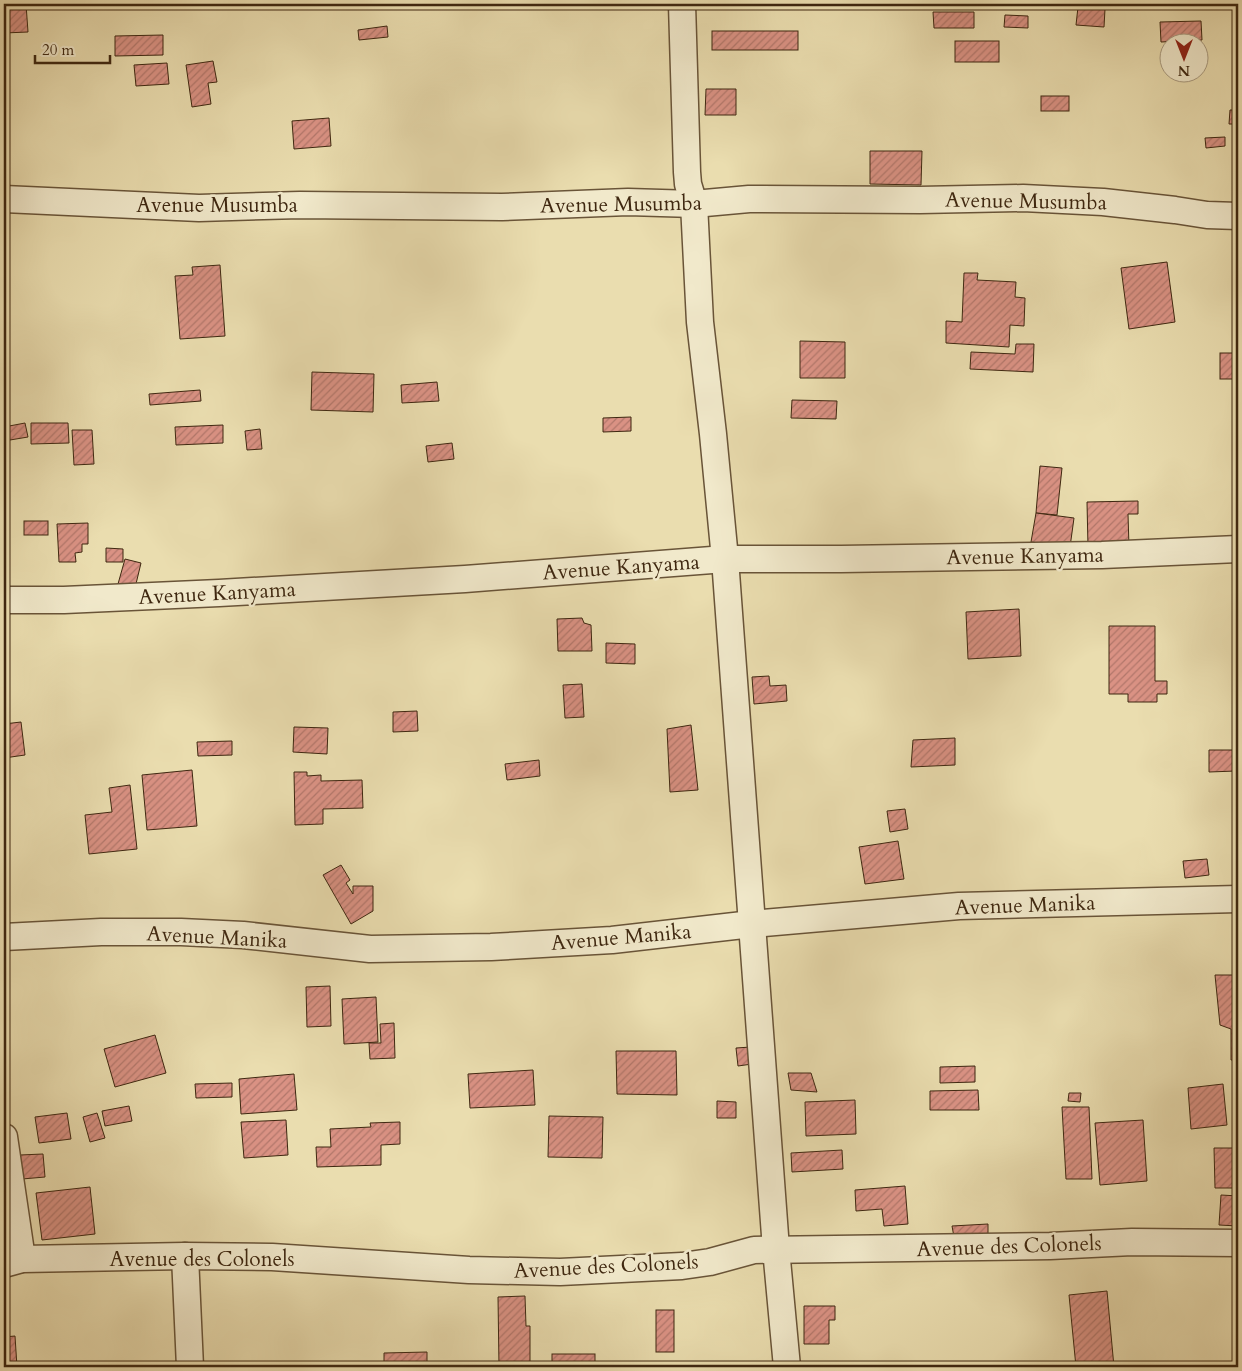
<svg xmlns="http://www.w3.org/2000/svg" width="1242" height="1371" viewBox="0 0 1242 1371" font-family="Cardo,serif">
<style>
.building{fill:url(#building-hatch);stroke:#3e2710}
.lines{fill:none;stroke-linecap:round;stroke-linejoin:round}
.minor-casing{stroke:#695438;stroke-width:29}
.minor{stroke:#f1e9cb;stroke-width:26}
.labels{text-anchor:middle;stroke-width:5;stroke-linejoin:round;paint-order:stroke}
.street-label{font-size:21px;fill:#3e2710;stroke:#f1e9cb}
</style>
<defs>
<pattern id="building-hatch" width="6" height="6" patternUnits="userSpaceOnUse" patternTransform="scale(1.25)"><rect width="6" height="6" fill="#da9284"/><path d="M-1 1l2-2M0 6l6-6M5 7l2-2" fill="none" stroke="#b2776b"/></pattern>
</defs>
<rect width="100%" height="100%" fill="#eaddaf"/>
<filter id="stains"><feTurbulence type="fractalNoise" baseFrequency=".004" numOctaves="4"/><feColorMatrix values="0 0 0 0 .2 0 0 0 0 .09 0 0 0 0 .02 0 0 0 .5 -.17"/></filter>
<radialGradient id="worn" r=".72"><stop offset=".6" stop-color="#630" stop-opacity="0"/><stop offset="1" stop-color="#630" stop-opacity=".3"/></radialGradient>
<g class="building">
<path d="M26 4 28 32 4 33V5Z"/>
<path d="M1078 7 1105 9 1104 27 1076 25Z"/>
<path d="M933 12H974V28H934Z"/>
<path d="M1005 15 1028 16V28L1004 27Z"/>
<path d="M1201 21 1202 40 1161 42 1160 22Z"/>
<path d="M387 26 388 37 359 40 358 30Z"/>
<rect x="712" y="31" width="86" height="19"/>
<path d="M163 35V55L115 56V36Z"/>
<rect x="955" y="41" width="44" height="21"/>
<path d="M213 61 217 82 208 83 211 104 192 107 186 65Z"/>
<path d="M167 63 169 84 136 86 134 65Z"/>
<path d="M706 89H736V115H705Z"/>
<rect x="1041" y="96" width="28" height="15"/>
<path d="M1230 110H1238V124H1229Z"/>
<path d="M329 118 331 146 294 149 292 121Z"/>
<path d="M1225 137V146L1206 148 1205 138Z"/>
<path d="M870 151H922L921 185 870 184Z"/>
<path d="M1167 262 1175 322 1129 329 1121 268Z"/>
<path d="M220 265 225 336 180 339 175 276 193 275 192 267Z"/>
<path d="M964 273H978L977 280 1016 282 1015 297 1025 298 1024 326 1010 325 1009 347 946 343V321L962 322Z"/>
<path d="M800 341 845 342V378H800Z"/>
<path d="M1016 344H1034L1033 372 970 369 971 352 1015 354Z"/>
<rect x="1220" y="353" width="18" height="26"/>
<path d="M312 372 374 374 373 412 311 410Z"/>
<path d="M437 382 439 401 402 403 401 385Z"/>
<path d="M200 390 201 401 150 405 149 394Z"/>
<path d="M792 400 837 401 836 419 791 418Z"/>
<path d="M631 417V431L603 432V418Z"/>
<path d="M25 423 28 437 4 441V427Z"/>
<path d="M31 423H68L69 443 31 444Z"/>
<path d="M223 425V443L176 445 175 427Z"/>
<path d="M260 429 262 449 247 450 245 431Z"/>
<path d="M72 430H92L94 464 74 465Z"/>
<path d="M452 443 454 459 428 462 426 446Z"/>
<path d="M1040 466 1062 468 1057 515 1036 513Z"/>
<path d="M1138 501V514H1128L1129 547H1088L1087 502Z"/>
<path d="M1036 513 1074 518 1070 547 1031 542Z"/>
<rect x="24" y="521" width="24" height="14"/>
<path d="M88 523V544H82V552L75 553 76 562H59L57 524Z"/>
<path d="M106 548 123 549V562H106Z"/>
<path d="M125 559 141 563 135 588 118 584Z"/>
<path d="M1019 609 1021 656 968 659 966 612Z"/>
<path d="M582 618 584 623 591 625 592 651H558L557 619Z"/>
<path d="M1109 626H1155V681H1167V694H1157V702H1128V694H1109Z"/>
<path d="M606 643 635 644V664L606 663Z"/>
<path d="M769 676 770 686 786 685 787 701 754 704 752 677Z"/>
<path d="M582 684 584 717 565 718 563 685Z"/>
<path d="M417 711 418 731 393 732V712Z"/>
<path d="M21 722 25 755 4 758V724Z"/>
<path d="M691 725 698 790 670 792 667 729Z"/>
<path d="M294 727 328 728 327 754 293 752Z"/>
<path d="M955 738V765L911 767 913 740Z"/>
<path d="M232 741V755L198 756 197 742Z"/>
<path d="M1209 750H1236V771L1209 772Z"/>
<path d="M539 760 540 776 507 780 505 764Z"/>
<path d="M192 770 197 826 147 830 142 775Z"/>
<path d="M294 772H307V776L321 775V781L362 780 363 808 323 809V824L295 825Z"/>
<path d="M130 785 137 849 89 854 85 815 112 812 109 788Z"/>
<path d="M905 809 908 829 890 832 887 811Z"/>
<path d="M898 841 904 879 865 884 859 847Z"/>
<path d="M1207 859 1209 875 1185 878 1183 861Z"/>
<path d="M341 865 350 880 346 883 353 894V886H373V911L351 924 323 875Z"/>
<path d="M1215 975H1238V1060H1231V1029L1220 1025Z"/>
<path d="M330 986 331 1026 307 1027 306 987Z"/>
<path d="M376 997 378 1042 344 1044 342 999Z"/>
<path d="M394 1023 395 1058 370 1059 369 1043H381L380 1024Z"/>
<path d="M155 1035 166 1073 115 1087 104 1049Z"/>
<path d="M751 1047 752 1064 738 1066 736 1048Z"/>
<path d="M616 1051H676L677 1095 617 1094Z"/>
<path d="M975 1066V1082L940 1083V1067Z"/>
<path d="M533 1070 535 1105 470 1108 468 1074Z"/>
<path d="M788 1073H811L817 1092 791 1090Z"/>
<path d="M294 1074 297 1110 241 1114 239 1079Z"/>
<path d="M232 1083V1097L196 1098 195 1084Z"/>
<path d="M1223 1084 1227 1125 1191 1129 1188 1088Z"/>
<path d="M978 1090 979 1110H930V1091Z"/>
<path d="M1069 1093H1081L1080 1102 1068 1101Z"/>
<path d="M855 1100 856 1134 806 1136 805 1102Z"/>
<path d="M717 1101 736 1102V1118H717Z"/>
<path d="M129 1106 132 1121 105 1126 102 1111Z"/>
<path d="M1062 1107H1089L1092 1179H1066Z"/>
<path d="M67 1113 71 1139 39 1143 35 1117Z"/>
<path d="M97 1113 105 1138 90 1142 83 1117Z"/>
<path d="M549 1116 603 1117 602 1158 548 1157Z"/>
<path d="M286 1120 288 1155 244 1158 241 1122Z"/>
<path d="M1143 1120 1147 1181 1100 1185 1095 1123Z"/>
<path d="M400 1122V1144L381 1145V1165L317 1167 316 1147H331L330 1129 371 1127 370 1123Z"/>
<path d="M1214 1148H1237L1238 1188H1215Z"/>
<path d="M842 1150 843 1169 792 1172 791 1153Z"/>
<path d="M43 1154 45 1177 22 1179 20 1155Z"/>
<path d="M905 1186 908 1224 884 1226 882 1209 856 1211 855 1190Z"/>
<path d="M90 1187 95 1234 42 1240 36 1193Z"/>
<path d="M1221 1195 1238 1196V1226L1219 1225Z"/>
<path d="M988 1224V1236L954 1237 952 1226Z"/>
<path d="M1107 1291 1114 1367H1076L1069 1295Z"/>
<path d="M525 1296 526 1326H530V1367H499L498 1297Z"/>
<path d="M804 1306H835V1320H829V1344H804Z"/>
<rect x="656" y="1310" width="18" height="42"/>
<path d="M1234 1326H1238V1355H1235Z"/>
<path d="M15 1336 17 1367H4V1337Z"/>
<path d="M427 1352V1367H384V1353Z"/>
<rect x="552" y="1354" width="43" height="13"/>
</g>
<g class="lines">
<defs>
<g id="minor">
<path d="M682 4 687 172 688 184 694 204 700 322 713 434 725 559 776 1249 787 1367"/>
<path d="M4 199 199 208 300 205 502 207 628 202 694 204 749 199 920 200 1023 198 1103 202 1175 210 1207 215 1238 216"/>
<path d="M4 600H64L219 593 465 579 725 559H841L1102 555 1238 549"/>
<path d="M4 937 101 932H181L243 935 370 949 491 947 612 940 752 924 959 906 1238 899"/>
<path d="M4 1137 22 1259"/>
<path d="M185 1256 190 1367"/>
<path d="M4 1264 22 1259 185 1256 272 1257 469 1270 560 1272 682 1266 710 1262 754 1250 1050 1246 1132 1242 1238 1243"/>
</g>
</defs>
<use href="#minor" class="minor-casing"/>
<use href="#minor" class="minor"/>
</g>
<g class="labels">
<g class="street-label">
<text transform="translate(1026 201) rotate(1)" y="7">Avenue Musumba</text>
<text transform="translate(621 204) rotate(-1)" y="7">Avenue Musumba</text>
<text x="217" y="212">Avenue Musumba</text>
<text transform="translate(1025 556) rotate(-1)" y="7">Avenue Kanyama</text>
<text transform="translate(621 567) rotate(-4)" y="7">Avenue Kanyama</text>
<text transform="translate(217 593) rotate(-3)" y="7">Avenue Kanyama</text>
<text transform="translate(1025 905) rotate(-2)" y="7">Avenue Manika</text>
<text transform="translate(217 937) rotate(3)" y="7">Avenue Manika</text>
<text transform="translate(621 937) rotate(-5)" y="7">Avenue Manika</text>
<text transform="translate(1009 1246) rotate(-2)" y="7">Avenue des Colonels</text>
<text x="202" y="1266">Avenue des Colonels</text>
<text transform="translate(606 1266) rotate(-3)" y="7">Avenue des Colonels</text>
</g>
</g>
<rect width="1242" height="1371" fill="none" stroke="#eaddaf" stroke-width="20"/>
<rect x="5" y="5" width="1232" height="1361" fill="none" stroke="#3e2710" stroke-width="2.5"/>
<rect x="10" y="10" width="1222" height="1351" fill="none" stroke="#3e2710"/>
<g transform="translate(1184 58) rotate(180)"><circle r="24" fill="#f1e9cb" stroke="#a99b80"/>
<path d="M0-4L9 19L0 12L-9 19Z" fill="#8f2418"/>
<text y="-8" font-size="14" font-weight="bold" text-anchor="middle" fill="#3e2710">N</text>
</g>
<path d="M35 55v8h75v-8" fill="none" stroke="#3e2710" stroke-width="2.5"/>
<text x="42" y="55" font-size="15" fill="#3e2710" stroke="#f1e9cb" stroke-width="4" paint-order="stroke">20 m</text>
<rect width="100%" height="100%" filter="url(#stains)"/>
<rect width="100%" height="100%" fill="url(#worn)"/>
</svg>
